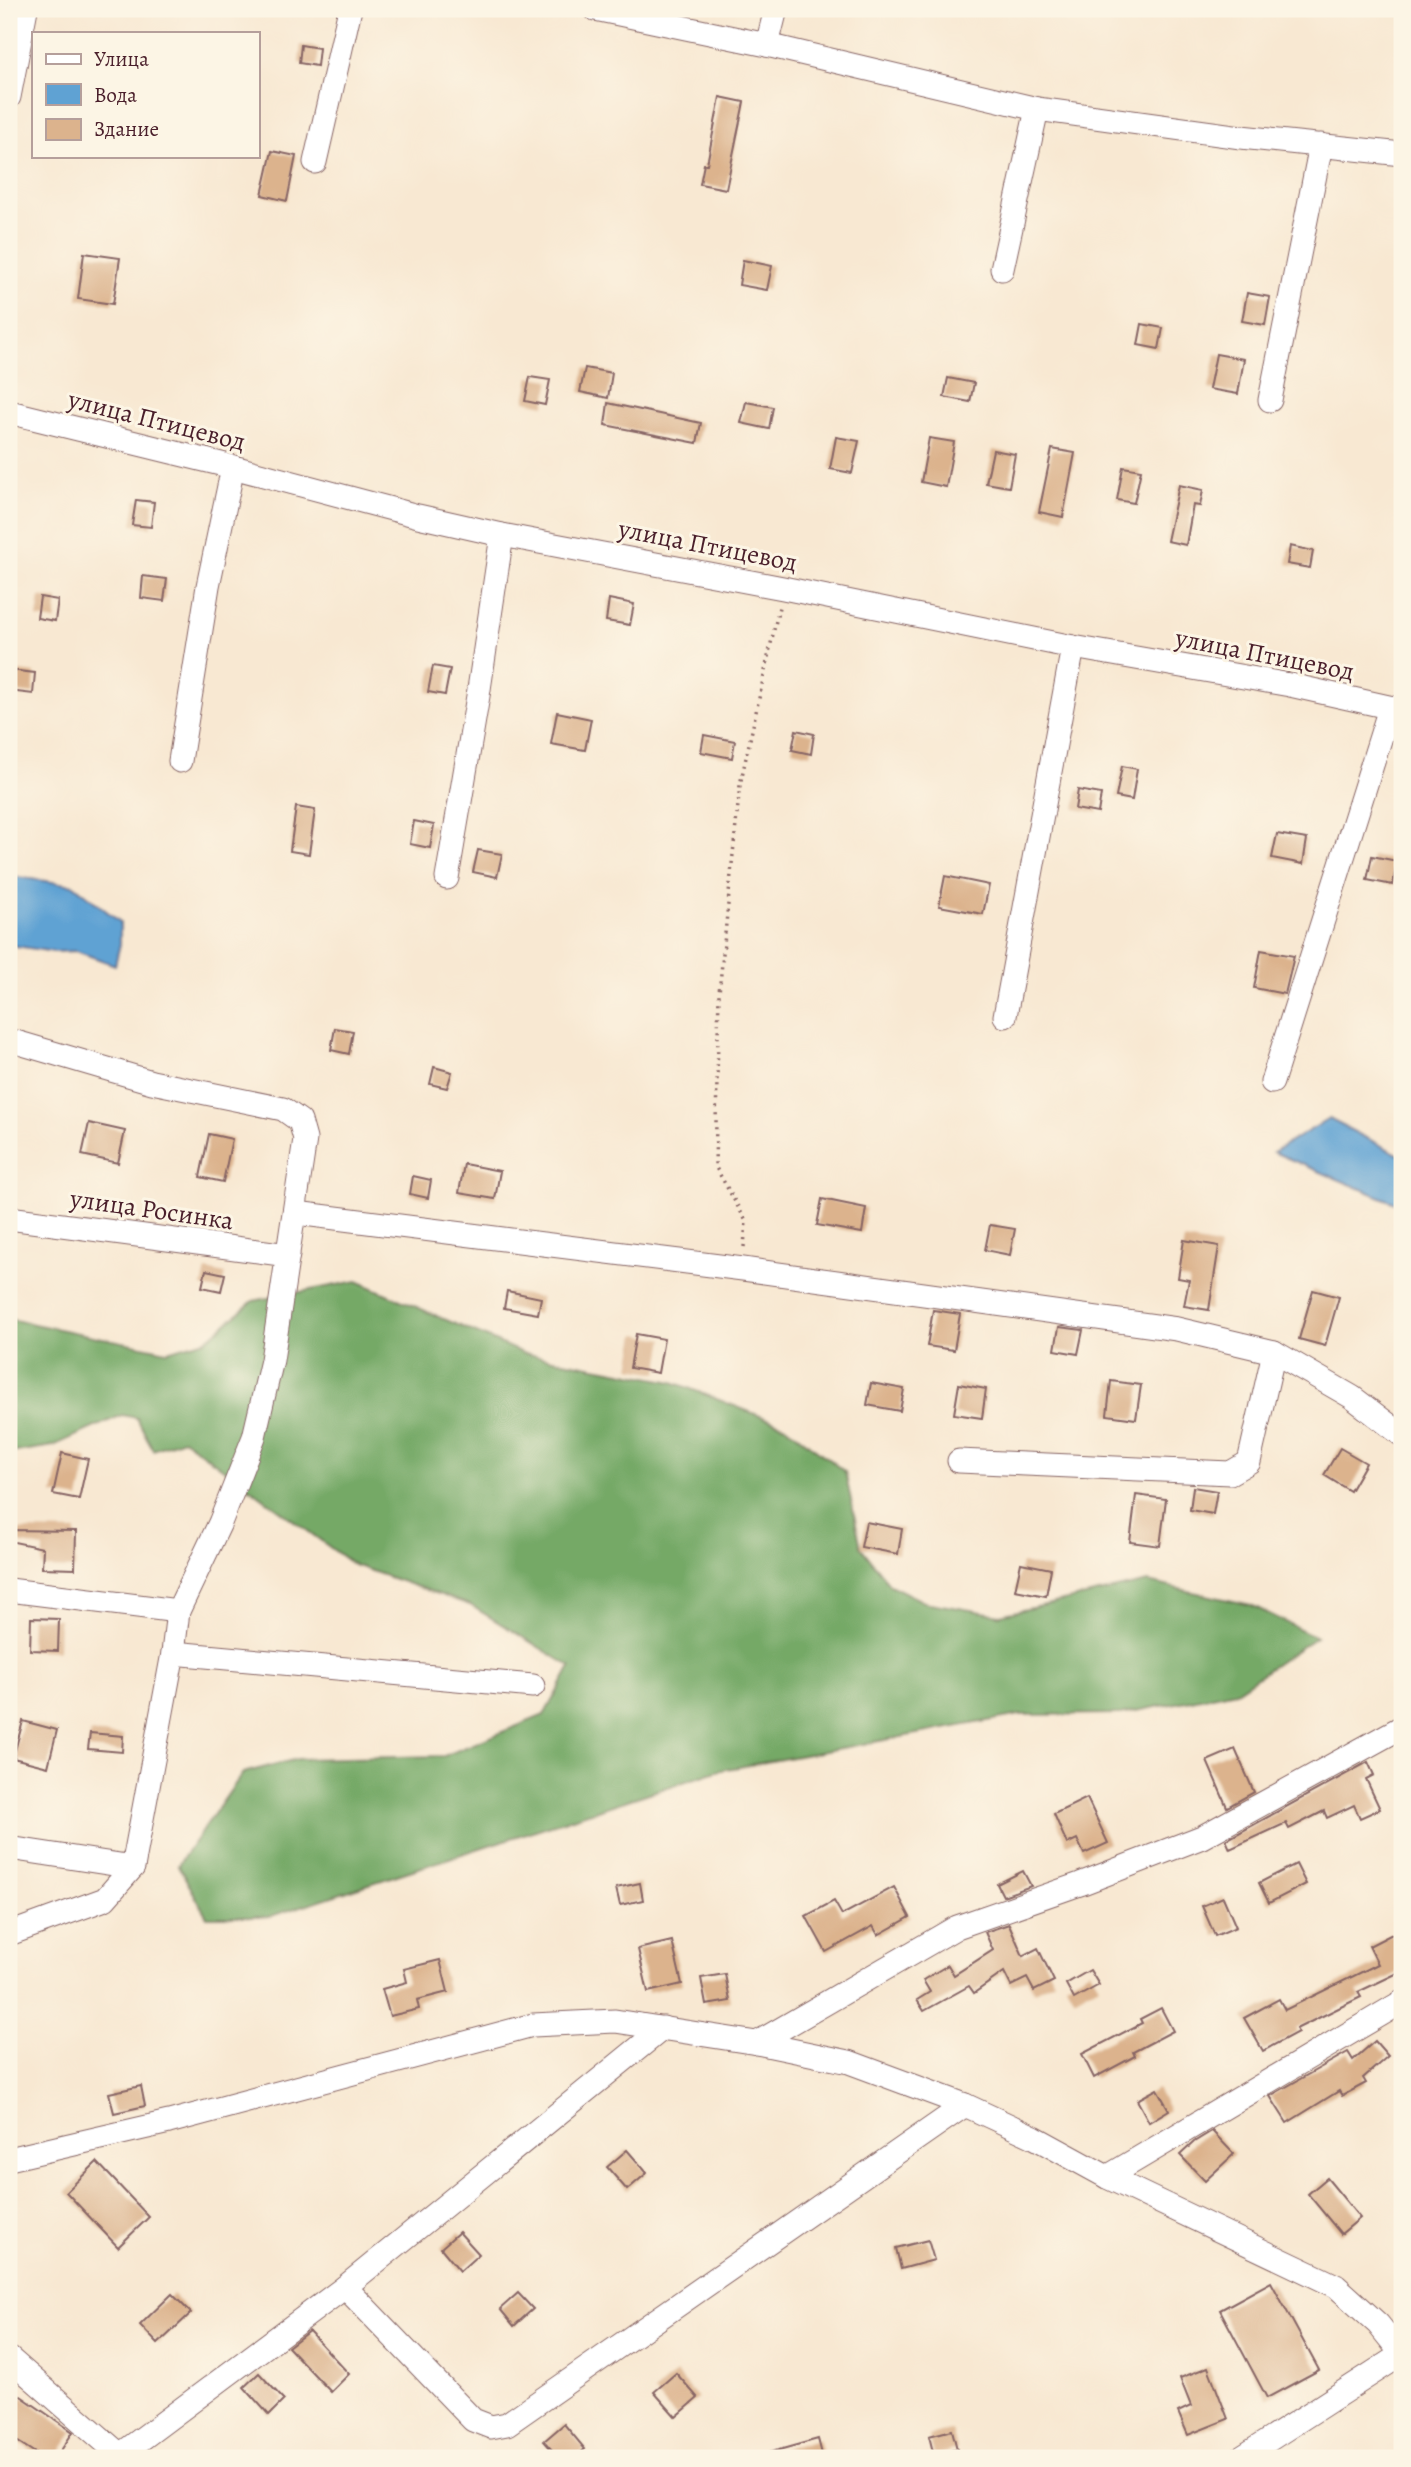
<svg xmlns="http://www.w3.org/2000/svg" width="1411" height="2467" viewBox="0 0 1411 2467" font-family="Alegreya,serif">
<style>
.forest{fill:#74a966;stroke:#5f6448;stroke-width:2}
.water{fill:#5fa2d3;stroke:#54607f;stroke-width:2}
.building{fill:#dcb38d}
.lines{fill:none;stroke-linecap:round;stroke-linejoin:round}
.minor-casing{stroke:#876565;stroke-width:25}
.path{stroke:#876565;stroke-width:3.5;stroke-dasharray:2 5;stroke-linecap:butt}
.minor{stroke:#fff;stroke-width:23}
.labels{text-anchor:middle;stroke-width:6;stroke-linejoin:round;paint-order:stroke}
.street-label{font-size:26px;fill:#4a1f2b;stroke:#fcf5e5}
</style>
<rect width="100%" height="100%" fill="#fcf5e5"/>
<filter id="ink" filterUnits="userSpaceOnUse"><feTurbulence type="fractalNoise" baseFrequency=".0143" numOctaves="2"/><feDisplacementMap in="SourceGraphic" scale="14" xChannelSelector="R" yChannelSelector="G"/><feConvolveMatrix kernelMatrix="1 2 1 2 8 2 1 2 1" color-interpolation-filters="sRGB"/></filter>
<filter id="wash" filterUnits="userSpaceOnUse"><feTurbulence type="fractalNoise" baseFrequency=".00686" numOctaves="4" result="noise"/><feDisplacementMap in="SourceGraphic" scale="28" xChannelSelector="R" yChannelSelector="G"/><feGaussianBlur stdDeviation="1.57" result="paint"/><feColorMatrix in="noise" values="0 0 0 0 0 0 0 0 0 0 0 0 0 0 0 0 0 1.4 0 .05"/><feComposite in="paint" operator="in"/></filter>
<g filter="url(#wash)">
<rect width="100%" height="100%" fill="#f8e8d2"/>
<path class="forest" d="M357 1281 522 1353 673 1382 786 1426 845 1472 861 1547 890 1585 924 1602 1000 1615 1148 1582 1251 1605 1316 1637 1236 1691 1121 1714 1020 1715 717 1771 268 1917H207L178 1865 243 1773 297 1759 444 1756 544 1715 571 1667 470 1605 354 1565 183 1439 153 1450 137 1418 122 1415 53 1446 9 1453V1319L167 1351 206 1340 253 1301Z"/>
<g class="water">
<path d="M9 876 74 885 120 922V944L115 965 76 951 54 952 9 945Z"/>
<path d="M1329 1119 1402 1156V1206L1273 1152Z"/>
</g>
<g id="blocks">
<g class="building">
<path d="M301 45 319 48 317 66 299 63Z"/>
<path d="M720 97 744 102 726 189 700 184 704 164H707Z"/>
<path d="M272 151 296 156 287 201 262 195Z"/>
<path d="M84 253 120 258 113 304 78 299Z"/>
<path d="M743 260 772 266 767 290 739 285Z"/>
<path d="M1247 293 1270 297 1265 325 1242 321Z"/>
<path d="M1142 324 1163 328 1159 349 1138 345Z"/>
<path d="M1216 354 1244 359 1238 394 1209 389Z"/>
<path d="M585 368 612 373 608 398 580 392Z"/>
<path d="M530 377 550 380 545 405 525 401Z"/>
<path d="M948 378 974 383 970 402 944 397Z"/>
<path d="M746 402 773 407 769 429 741 423Z"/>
<path d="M608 403 701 423 697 443 605 425Z"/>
<path d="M836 437 859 441 852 473 830 469Z"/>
<path d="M929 438 954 442 946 487 921 482Z"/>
<path d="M1052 449 1075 453 1063 517 1039 512Z"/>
<path d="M993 450 1015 454 1009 487 986 483Z"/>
<path d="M1123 467 1141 470 1134 503 1117 500Z"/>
<path d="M1179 485 1203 490 1200 506 1193 505 1186 545 1167 541Z"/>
<path d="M136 500 154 502 151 527 132 525Z"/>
<path d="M1290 546 1313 551 1310 568 1287 564Z"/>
<path d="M143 576 167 579 164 601 141 598Z"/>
<path d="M40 597 58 600 55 621 37 618Z"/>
<path d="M609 599 634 604 630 625 606 621Z"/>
<path d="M433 666 450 669 445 695 428 692Z"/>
<path d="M9 670 35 673 33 694 9 691Z"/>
<path d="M557 712 591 719 585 750 551 744Z"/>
<path d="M796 730 814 734 811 754 792 750Z"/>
<path d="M704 735 735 741 732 758 701 752Z"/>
<path d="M1122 766 1137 769 1132 800 1116 797Z"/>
<path d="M1078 790 1101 794 1098 813 1075 809Z"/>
<path d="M296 807 315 810 309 854 290 851Z"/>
<path d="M414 821 434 825 430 848 410 844Z"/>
<path d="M1277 834 1307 839 1303 864 1272 858Z"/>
<path d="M478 850 502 854 497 877 473 872Z"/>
<path d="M1372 856 1397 861 1393 885 1367 880Z"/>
<path d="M945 876 989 885 983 914 939 906Z"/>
<path d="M1261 950 1294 956 1285 994 1254 988Z"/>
<path d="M335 1028 353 1031 349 1054 331 1050Z"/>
<path d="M434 1067 452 1072 447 1088 430 1084Z"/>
<path d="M89 1123 125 1131 118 1163 82 1155Z"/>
<path d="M209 1134 232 1139 223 1182 200 1177Z"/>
<path d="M464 1164 500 1171 495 1199 459 1193Z"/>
<path d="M413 1176 431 1180 428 1198 410 1194Z"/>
<path d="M822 1199 866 1208 862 1233 817 1225Z"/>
<path d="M990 1225 1015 1229 1010 1255 985 1250Z"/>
<path d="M1184 1240 1219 1246 1209 1310 1184 1306 1189 1280 1178 1278Z"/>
<path d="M206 1270 225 1274 221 1291 202 1287Z"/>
<path d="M1313 1290 1339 1297 1325 1346 1299 1339Z"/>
<path d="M507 1291 541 1298 538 1314 504 1308Z"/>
<path d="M933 1310 960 1314 954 1350 927 1346Z"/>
<path d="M1059 1327 1083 1330 1078 1354 1055 1350Z"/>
<path d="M636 1334 664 1339 658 1373 630 1368Z"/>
<path d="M1111 1381 1141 1385 1136 1419 1107 1415Z"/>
<path d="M871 1383 904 1389 900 1411 867 1405Z"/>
<path d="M959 1384 986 1389 982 1418 954 1414Z"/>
<path d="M1340 1448 1366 1463 1350 1491 1324 1475Z"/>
<path d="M62 1453 88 1459 79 1499 53 1494Z"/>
<path d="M1193 1487 1217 1491 1213 1514 1190 1510Z"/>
<path d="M1136 1495 1166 1499 1160 1546 1130 1542Z"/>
<path d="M866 1522 902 1529 898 1554 861 1547Z"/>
<path d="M9 1530 76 1531 75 1569 42 1568 43 1548 9 1541Z"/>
<path d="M1021 1563 1051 1569 1046 1596 1015 1590Z"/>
<path d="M31 1618 59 1619 58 1651 30 1650Z"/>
<path d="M23 1721 57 1730 48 1767 13 1758Z"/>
<path d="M90 1733 123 1736 122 1752 88 1749Z"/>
<path d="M1235 1749 1254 1792 1227 1807 1207 1761Z"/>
<path d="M1368 1762 1374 1775 1366 1779 1380 1809 1360 1818 1354 1805 1327 1818 1324 1811 1289 1829 1286 1823 1230 1849 1226 1840Z"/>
<path d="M1087 1798 1108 1843 1084 1854 1077 1839 1067 1844 1054 1814Z"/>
<path d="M1296 1864 1306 1884 1269 1903 1259 1883Z"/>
<path d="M1023 1871 1031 1886 1003 1896 997 1884Z"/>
<path d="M640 1883 643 1900 620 1905 616 1888Z"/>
<path d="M894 1887 910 1917 878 1935 873 1926 826 1952 806 1916 834 1901 842 1915Z"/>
<path d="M1223 1897 1236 1927 1215 1936 1202 1906Z"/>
<path d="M1009 1924 1023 1956 1038 1948 1054 1981 1034 1991 1027 1978 1011 1986 1004 1972 974 1993 969 1986 924 2011 917 2000 930 1992 923 1980 948 1965 954 1975 993 1950 985 1932Z"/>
<path d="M1402 1929V1971L1358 1992 1361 1997 1296 2029 1298 2032 1263 2051 1244 2018 1279 1999 1285 2010 1378 1964 1369 1946Z"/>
<path d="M672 1941 682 1984 648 1992 638 1949Z"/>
<path d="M440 1960 448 1992 417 2000 419 2009 390 2016 382 1989 407 1982 404 1969Z"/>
<path d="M1090 1970 1099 1985 1074 1999 1066 1984Z"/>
<path d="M725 1974 730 2001 706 2005 701 1978Z"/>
<path d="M1161 2008 1173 2031 1133 2052 1135 2056 1094 2078 1082 2054 1142 2023 1140 2019Z"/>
<path d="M1375 2041 1388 2056 1363 2078 1366 2083 1342 2096 1339 2091 1287 2123 1270 2096 1348 2052 1353 2060Z"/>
<path d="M141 2086 145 2106 114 2113 109 2093Z"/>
<path d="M1157 2089 1169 2110 1149 2122 1137 2100Z"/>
<path d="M1212 2131 1234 2154 1205 2181 1180 2155 1194 2142Z"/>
<path d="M627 2150 647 2173 627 2190 607 2167Z"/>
<path d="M97 2162 149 2217 118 2247 66 2192Z"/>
<path d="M1327 2178 1360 2218 1341 2234 1308 2194Z"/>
<path d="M459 2232 479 2254 460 2271 441 2248Z"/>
<path d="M928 2240 934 2260 901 2269 896 2248Z"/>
<path d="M1271 2282 1319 2370 1267 2398 1220 2310Z"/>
<path d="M518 2293 533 2309 514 2326 500 2309Z"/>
<path d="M172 2294 191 2313 158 2344 140 2325Z"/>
<path d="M309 2331 349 2374 331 2392 288 2347Z"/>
<path d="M1208 2367 1228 2419 1188 2435 1178 2412 1191 2406 1180 2378Z"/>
<path d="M259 2373 284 2400 269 2415 244 2387Z"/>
<path d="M676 2373 698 2398 676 2417 654 2392Z"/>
<path d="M15 2392 73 2432 56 2458H43L9 2436V2401Z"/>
<path d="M564 2424 585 2449 574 2458H559L544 2441Z"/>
<path d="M952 2430 957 2449 934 2456 929 2436Z"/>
<path d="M818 2439 823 2458H769L768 2453Z"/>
</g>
</g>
</g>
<g filter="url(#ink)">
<use href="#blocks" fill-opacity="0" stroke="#876565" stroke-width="2"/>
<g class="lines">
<defs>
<g id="minor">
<path d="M595 9 767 45 1037 109 1241 137 1402 154"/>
<path d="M767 45 776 9"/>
<path d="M9 97 26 9"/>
<path d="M315 162 350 9"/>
<path d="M1002 269 1037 109"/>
<path d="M1270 400 1321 145"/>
<path d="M9 412 233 467 418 516 502 535 783 588 1073 647 1290 685 1402 710"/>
<path d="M180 761 208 586 233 467"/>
<path d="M447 878 478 696 502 535"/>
<path d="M1005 1016 1073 647"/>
<path d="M9 1040 152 1082 283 1109 300 1121 305 1139 272 1360 254 1437 220 1523 178 1611 173 1653 133 1867 105 1899 9 1934"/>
<path d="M1272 1082 1390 708"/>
<path d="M296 1213 743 1269 1177 1329 1274 1352 1352 1397 1402 1435"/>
<path d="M9 1218 288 1255"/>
<path d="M959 1461 1230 1473 1249 1462 1274 1352"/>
<path d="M9 1590 178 1611"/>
<path d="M173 1653 533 1686"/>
<path d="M9 1848 133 1867"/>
<path d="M757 2043 957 1927 1080 1884 1202 1837 1402 1727"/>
<path d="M9 2159 169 2122 533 2025 615 2021 757 2043 849 2062 965 2105 1034 2137 1107 2177 1336 2286 1378 2324 1402 2354"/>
<path d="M1107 2177 1402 2002"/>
<path d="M345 2287 473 2420 491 2427 507 2424 965 2105"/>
<path d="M9 2358 120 2455 345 2287 663 2028"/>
<path d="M1241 2458 1402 2354"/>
</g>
</defs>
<use href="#minor" class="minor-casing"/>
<path class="path" d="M744 1247 746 1221 715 1166 719 993 740 785 779 607"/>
<use href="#minor" class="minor"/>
</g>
</g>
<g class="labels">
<g class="street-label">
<text transform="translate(157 420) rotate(14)" y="9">улица Птицевод</text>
<text transform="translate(708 545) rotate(11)" y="9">улица Птицевод</text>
<text transform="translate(1265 654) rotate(11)" y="9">улица Птицевод</text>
<text transform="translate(152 1209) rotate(8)" y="9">улица Росинка</text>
</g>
</g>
<rect width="1411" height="2467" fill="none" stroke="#fcf5e5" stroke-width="35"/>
<rect x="32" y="32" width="228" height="126" fill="#fcf5e5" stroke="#b59f9b" stroke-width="2"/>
<rect x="46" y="54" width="35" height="10" fill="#ffffff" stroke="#b59f9b" stroke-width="2"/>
<text x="94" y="66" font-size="21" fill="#4a1f2b">Улица</text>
<rect x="46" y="84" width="35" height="21" fill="#5fa2d3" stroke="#b59f9b" stroke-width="2"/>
<text x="94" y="102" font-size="21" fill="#4a1f2b">Вода</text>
<rect x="46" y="119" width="35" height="21" fill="#dcb38d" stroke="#b59f9b" stroke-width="2"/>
<text x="94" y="136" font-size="21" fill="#4a1f2b">Здание</text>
</svg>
